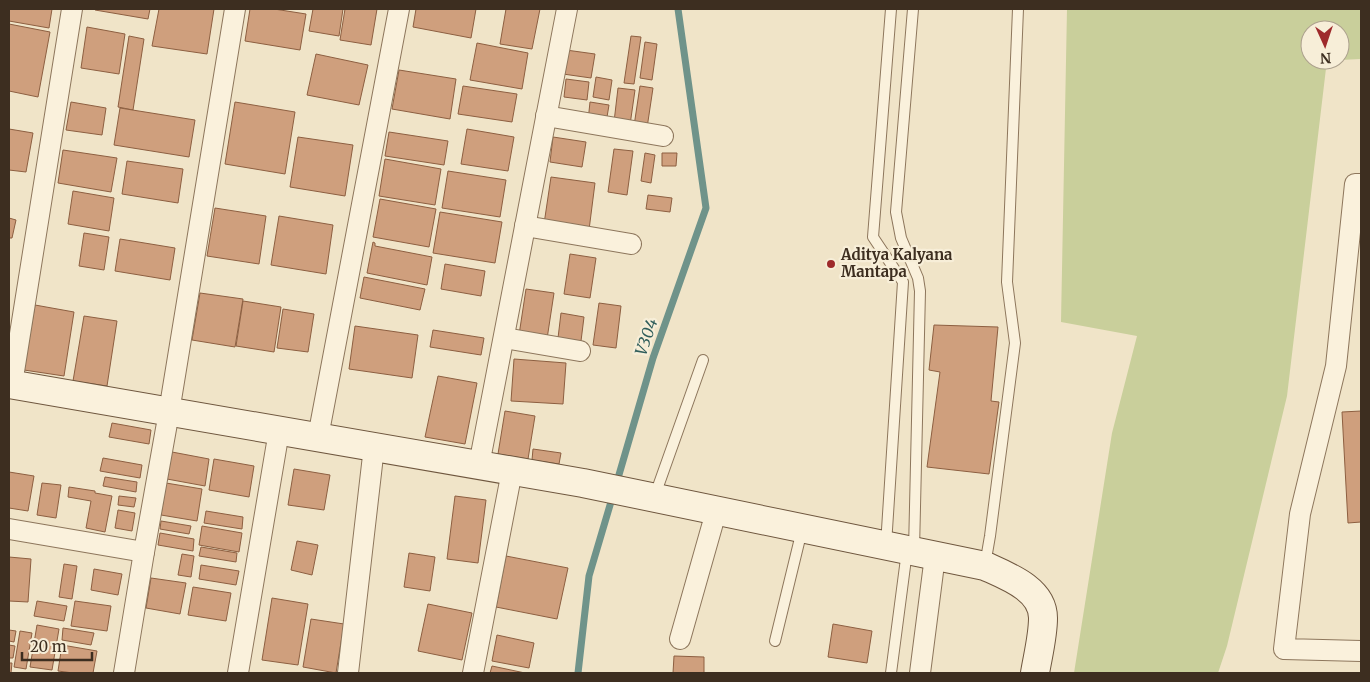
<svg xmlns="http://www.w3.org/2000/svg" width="1370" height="682" viewBox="0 0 1370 682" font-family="Merriweather,serif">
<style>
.green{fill:#c9cf9b}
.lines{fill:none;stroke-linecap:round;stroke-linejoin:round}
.stream{stroke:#6f938a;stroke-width:7}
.building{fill:#cf9f7d;stroke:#8d5f41}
.lane-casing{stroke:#8d765c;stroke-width:12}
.street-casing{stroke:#8d765c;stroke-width:22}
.secondary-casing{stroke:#6f573f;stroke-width:30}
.lane{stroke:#faf1dc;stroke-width:10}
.street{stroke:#faf1dc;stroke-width:20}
.secondary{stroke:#faf1dc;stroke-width:28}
.poi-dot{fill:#9e2a2b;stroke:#f7eed8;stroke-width:2}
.labels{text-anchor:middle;stroke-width:4.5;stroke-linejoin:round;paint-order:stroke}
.poi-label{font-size:15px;font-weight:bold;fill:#3d2e20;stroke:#f7eed8;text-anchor:start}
.water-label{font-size:16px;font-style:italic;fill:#2f5d5a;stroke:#f7eed8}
</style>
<rect width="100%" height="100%" fill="#f0e4c8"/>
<path class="green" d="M1067 9H1361V59L1340 60V30H1310V60H1327L1287 396 1227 646 1218 673H1074L1112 433 1137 336 1061 322Z"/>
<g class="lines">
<g class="stream">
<path d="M616 485 653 358 706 208 678 9"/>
<path d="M578 673 589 576 613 495"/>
</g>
</g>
<g class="building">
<path d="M9 9H52L49 28 9 21Z"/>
<path d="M95 9H150L148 19 95 10Z"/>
<path d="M159 9H214L207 54 152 46Z"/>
<path d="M250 9H274L306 14 300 50 245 41Z"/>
<path d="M313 9H343L339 36 309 31Z"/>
<path d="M345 9H377L371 45 340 40Z"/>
<path d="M416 9H476L471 38 413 27Z"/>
<path d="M506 9H540L532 49 500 44Z"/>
<path d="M9 24 50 32 38 97 9 91Z"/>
<path d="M87 27 125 34 119 74 81 68Z"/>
<path d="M129 36 144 39 133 110 118 107Z"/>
<path d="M631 36 641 37 634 84 624 83Z"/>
<path d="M645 42 657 44 652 80 640 78Z"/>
<path d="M477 43 528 53 522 89 470 80Z"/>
<path d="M566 50 595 54 591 78 563 74Z"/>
<path d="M316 54 368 65 359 105 307 95Z"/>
<path d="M399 70 456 79 450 119 392 109Z"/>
<path d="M596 77 612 80 609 100 593 97Z"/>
<path d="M566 79 589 82 587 100 564 97Z"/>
<path d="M463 86 517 94 512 122 458 114Z"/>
<path d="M640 86 653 88 647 128 634 126Z"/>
<path d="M618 88 635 90 630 125 614 122Z"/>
<path d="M71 102 106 108 102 135 66 130Z"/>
<path d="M235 102 295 112 285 174 225 164Z"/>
<path d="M590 102 609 105 606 123 588 121Z"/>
<path d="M120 108 195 120 189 157 114 145Z"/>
<path d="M9 129 33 133 26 172 9 170Z"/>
<path d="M467 129 514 137 508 171 461 164Z"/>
<path d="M389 132 448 141 444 165 385 156Z"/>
<path d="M298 137 353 145 345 196 290 187Z"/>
<path d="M553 137 586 142 582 167 550 162Z"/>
<path d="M614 149 633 151 627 195 608 192Z"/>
<path d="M63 150 117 158 111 192 58 183Z"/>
<path d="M645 153 655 155 651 183 641 181Z"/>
<path d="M662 153H677L676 166H662Z"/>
<path d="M385 159 441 169 435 205 379 196Z"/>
<path d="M127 161 183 169 178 203 122 194Z"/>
<path d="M448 171 506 180 500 217 442 208Z"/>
<path d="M551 177 595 183 589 230 544 224Z"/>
<path d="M73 191 114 198 109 231 68 224Z"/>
<path d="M648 195 672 198 670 212 646 209Z"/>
<path d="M380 199 436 209 429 247 373 237Z"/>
<path d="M215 208 266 216 259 264 207 256Z"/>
<path d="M440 212 502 222 495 263 433 253Z"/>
<path d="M279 216 333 225 326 274 271 265Z"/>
<path d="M9 218 16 220 12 238H9Z"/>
<path d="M84 233 109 237 104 270 79 266Z"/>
<path d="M120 239 175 248 170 280 115 271Z"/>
<path d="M373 242 375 243V246L432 257 427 285 367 273Z"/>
<path d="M570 254 596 258 590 298 564 294Z"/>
<path d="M445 264 485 271 481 296 441 289Z"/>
<path d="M364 277 425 289 420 310 360 298Z"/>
<path d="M526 289 554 293 547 339 519 335Z"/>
<path d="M200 293 243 299 235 347 192 340Z"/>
<path d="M243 301 281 307 274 352 236 346Z"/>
<path d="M599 303 621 306 616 348 593 345Z"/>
<path d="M35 305 74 312 64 376 24 370Z"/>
<path d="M283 309 314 314 308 352 277 348Z"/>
<path d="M561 313 584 317 581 341 558 338Z"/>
<path d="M84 316 117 321 107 386 73 381Z"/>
<path d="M934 325 998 327 991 401 999 402 989 474 927 467 940 372 929 370Z"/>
<path d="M355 326 418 335 412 378 349 369Z"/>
<path d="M433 330 484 338 481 355 430 347Z"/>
<path d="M514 359 566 363 563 404 511 401Z"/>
<path d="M438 376 477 383 465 444 425 437Z"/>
<path d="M505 411 535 416 528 459 498 454Z"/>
<path d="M1361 411V522L1348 523 1342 412Z"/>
<path d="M112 423 151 430 149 444 109 437Z"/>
<path d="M533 449 561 453 559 464 532 460Z"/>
<path d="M172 452 209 459 205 486 167 479Z"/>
<path d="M103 458 142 465 140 478 100 471Z"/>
<path d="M214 459 254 466 249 497 209 490Z"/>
<path d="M294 469 330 475 324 510 288 505Z"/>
<path d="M9 472 34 476 28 511 9 508Z"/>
<path d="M105 477 137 482 136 492 103 486Z"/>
<path d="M42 483 61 485 56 518 37 515Z"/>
<path d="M166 483 202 489 197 521 161 515Z"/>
<path d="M69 487 95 491V493L112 496 105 532 86 528 91 501 68 497Z"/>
<path d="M119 496 136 498 134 507 118 505Z"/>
<path d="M455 496 486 500 478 563 447 559Z"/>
<path d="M118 510 135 513 132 531 115 528Z"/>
<path d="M206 511 243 517 242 529 204 523Z"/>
<path d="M161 521 191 526 189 534 160 529Z"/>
<path d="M202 526 242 533 239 552 199 545Z"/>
<path d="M160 533 194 539 193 551 158 545Z"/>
<path d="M297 541 318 545 312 575 291 570Z"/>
<path d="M201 547 237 553 236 562 199 556Z"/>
<path d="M409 553 435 557 430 591 404 587Z"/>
<path d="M182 554 194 556 191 577 178 575Z"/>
<path d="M506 556 568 568 557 619 496 607Z"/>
<path d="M9 557 31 559 28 602 9 601Z"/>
<path d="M64 564 77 566 72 599 59 597Z"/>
<path d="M201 565 239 571 236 585 199 579Z"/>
<path d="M94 569 122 574 118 595 91 590Z"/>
<path d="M151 578 186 583 180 614 146 608Z"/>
<path d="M193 587 231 593 226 621 188 615Z"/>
<path d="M272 598 308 604 298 665 262 660Z"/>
<path d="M37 601 67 606 64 621 34 616Z"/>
<path d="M75 601 111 606 107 631 71 626Z"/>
<path d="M428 604 472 613 462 660 418 651Z"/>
<path d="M311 619 344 624 336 673 303 667Z"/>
<path d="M833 624 872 631 867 663 828 657Z"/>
<path d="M37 625 59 629 52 670 30 667Z"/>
<path d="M63 628 94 633 91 645 62 640Z"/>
<path d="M9 630 16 631 14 642 9 641Z"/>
<path d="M20 631 32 633 26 669 14 667Z"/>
<path d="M497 635 534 643 529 668 492 661Z"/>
<path d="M9 645 15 646 13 658H9Z"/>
<path d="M62 645 97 651 93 673H73L58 671Z"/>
<path d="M674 656 704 657V673H673Z"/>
<path d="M9 663H12L11 673H9Z"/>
<path d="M492 666 525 673H490Z"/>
</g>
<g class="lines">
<defs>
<g id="lane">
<path d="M913 9 896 212 901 238 918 278 920 291 914 550"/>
<path d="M655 495 703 360"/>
<path d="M886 545 903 282 873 237 891 9"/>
<path d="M985 565 990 536 1015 343 1007 282 1018 9"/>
<path d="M775 641 802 530"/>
<path d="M891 673 907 551"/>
</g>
<g id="street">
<path d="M546 116 663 136"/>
<path d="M1361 184H1355L1336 366 1300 514 1284 649 1361 651"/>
<path d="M525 226 631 244"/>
<path d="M504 338 580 351"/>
<path d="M12 384 72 9"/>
<path d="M318 437 399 9"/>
<path d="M479 465 567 9"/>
<path d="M9 529 144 552"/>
<path d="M680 639 716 512"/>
<path d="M124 673 144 552 169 412 235 9"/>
<path d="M238 673 279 431"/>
<path d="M348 673 374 447"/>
<path d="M473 673 512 471"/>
<path d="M920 673 935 556"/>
</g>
<path id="secondary" d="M9 384 583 483 985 566C1007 576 1043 589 1043 618 1043 636 1038 655 1035 673"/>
</defs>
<use href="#lane" class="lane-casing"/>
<use href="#street" class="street-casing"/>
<use href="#secondary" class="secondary-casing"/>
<use href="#lane" class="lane"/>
<use href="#street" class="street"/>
<use href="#secondary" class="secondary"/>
</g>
<circle class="poi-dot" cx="831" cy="264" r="5"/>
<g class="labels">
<g class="poi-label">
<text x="841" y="260">Aditya Kalyana<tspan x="841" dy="17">Mantapa</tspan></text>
</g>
<g class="water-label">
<text transform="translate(646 337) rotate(-71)" y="6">V304</text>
</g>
</g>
<rect width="1370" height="682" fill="none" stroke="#3d2e20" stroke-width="20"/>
<g transform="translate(1325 45) rotate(177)"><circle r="24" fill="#f7eed8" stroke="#ada18e"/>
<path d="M0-4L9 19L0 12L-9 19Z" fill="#9e2a2b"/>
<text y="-8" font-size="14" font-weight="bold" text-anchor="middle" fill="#3d2e20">N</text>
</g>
<path d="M22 652v8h70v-8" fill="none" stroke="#3d2e20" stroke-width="2.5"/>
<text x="30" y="652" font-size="15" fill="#3d2e20" stroke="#f7eed8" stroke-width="4" paint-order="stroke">20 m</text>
</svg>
